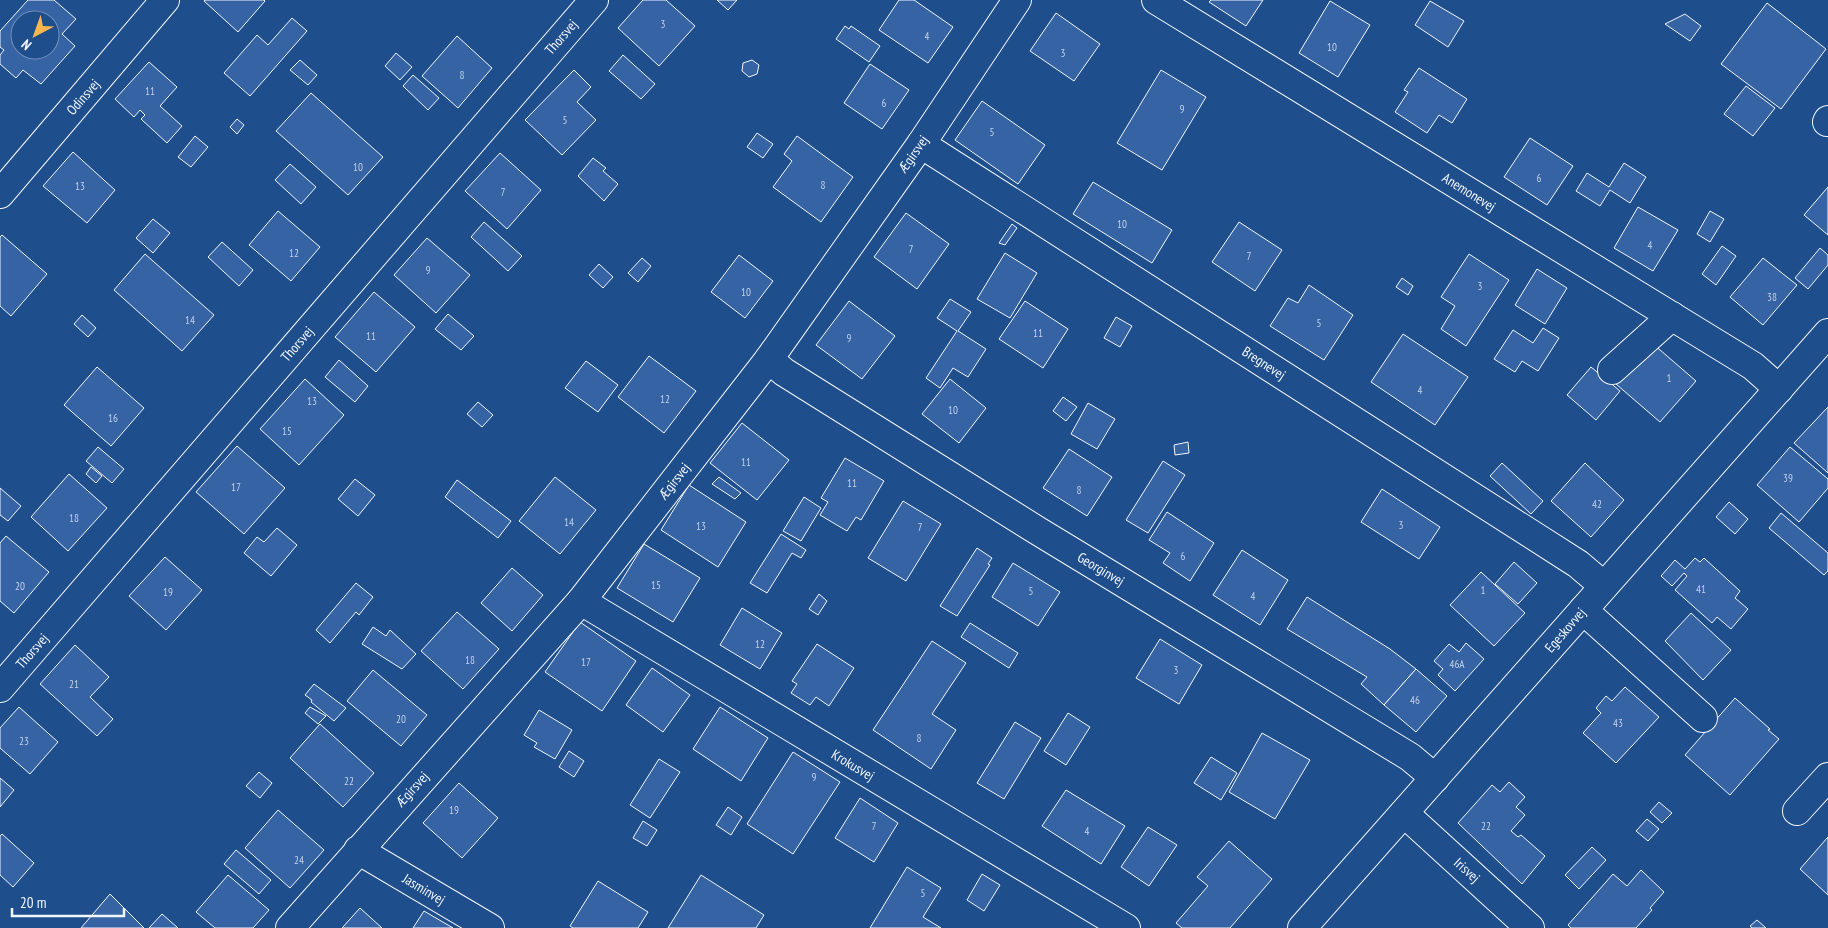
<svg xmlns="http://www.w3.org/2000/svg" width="1828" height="928" viewBox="0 0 1828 928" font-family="'PT Sans Narrow',sans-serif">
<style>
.building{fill:#3563a3;stroke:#f2f6ff;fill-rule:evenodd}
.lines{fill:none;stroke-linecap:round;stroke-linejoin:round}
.minor-casing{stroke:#f2f6ff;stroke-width:30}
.minor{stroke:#1f4e8c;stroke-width:28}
.labels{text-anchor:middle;stroke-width:4;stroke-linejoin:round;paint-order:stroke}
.number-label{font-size:11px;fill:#c3d1e8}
.street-label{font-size:14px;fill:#f2f6ff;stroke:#1f4e8c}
</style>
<rect width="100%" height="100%" fill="#1f4e8c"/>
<g class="building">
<path d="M28 0H54L76 19 62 34 75 46 41 84 23 70 16 78 0 64V55L4 50 0 47V31ZM20 20H50V50H20Z"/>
<path d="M205 0H264L265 1 238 32 204 1Z"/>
<path d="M643 0H666L695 26 659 66 618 28Z"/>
<path d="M717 0H737L728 10Z"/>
<path d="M899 0H914L953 27 928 63 879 30Z"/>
<path d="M1211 0H1263L1246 26 1209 2Z"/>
<path d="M1330 1 1370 25 1338 77 1299 53Z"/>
<path d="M1430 1 1464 21 1448 47 1415 25Z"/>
<path d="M1767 3 1826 49 1781 109 1721 64Z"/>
<path d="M1056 13 1100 44 1074 81 1030 51Z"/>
<path d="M1685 14 1701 26 1690 41 1665 24Z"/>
<path d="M292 18 307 31 250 96 224 73 257 35 268 45Z"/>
<path d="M845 26 849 29 851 26 880 46 869 62 836 39Z"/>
<path d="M457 36 492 68 458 108 422 76Z"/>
<path d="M396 53 412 67 400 80 385 66Z"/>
<path d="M623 55 655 84 641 99 609 71Z"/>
<path d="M300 60 317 75 308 85 290 70Z"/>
<path d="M752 60 759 65 757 74 749 77 742 71 743 63Z"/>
<path d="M149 62 177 87 160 106 182 126 167 143 141 119 145 115 140 110 134 117 115 99Z"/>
<path d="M870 64 909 90 882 129 844 103Z"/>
<path d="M1419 68 1467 99 1452 123 1439 115 1427 133 1395 112 1408 92 1404 90Z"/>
<path d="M574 70 591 87 577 102 596 120 562 155 525 120Z"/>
<path d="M1161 70 1206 97 1162 170 1117 143Z"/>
<path d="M413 75 439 98 428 110 403 86Z"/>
<path d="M1746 86 1775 108 1753 136 1724 114Z"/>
<path d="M311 93 383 157 348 195 276 131Z"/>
<path d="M982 101 1045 145 1018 184 955 140Z"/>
<path d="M237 119 244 125 237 134 230 127Z"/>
<path d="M757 133 773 144 763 158 747 147Z"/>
<path d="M195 136 208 147 191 167 178 157Z"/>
<path d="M797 136 853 177 821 222 773 187 792 161 784 154Z"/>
<path d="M1530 138 1573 166 1547 205 1504 177Z"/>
<path d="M73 152 115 190 87 223 43 186Z"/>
<path d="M500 153 541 190 507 229 465 191Z"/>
<path d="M593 158 606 168 603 171 618 184 604 201 578 176Z"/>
<path d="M1624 163 1646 177 1630 203 1610 190 1600 206 1576 191 1587 173 1609 187Z"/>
<path d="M290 164 316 187 301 204 275 180Z"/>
<path d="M1093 182 1172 230 1152 263 1073 214Z"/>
<path d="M1828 187V235L1804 215Z"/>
<path d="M1638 207 1678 230 1653 271 1614 248Z"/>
<path d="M278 211 320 247 291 281 249 245Z"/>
<path d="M1710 211 1724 219 1710 242 1697 234Z"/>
<path d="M906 213 949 244 917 289 874 257Z"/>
<path d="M153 219 170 233 153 253 136 238Z"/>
<path d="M484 222 522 256 508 271 471 237Z"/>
<path d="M1239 222 1282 250 1255 291 1212 262Z"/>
<path d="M1012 224 1017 228 1005 245 999 243Z"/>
<path d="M2 235 47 274 11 316 0 306V237Z"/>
<path d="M427 238 470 275 436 313 394 275Z"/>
<path d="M222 242 253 270 239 286 208 257Z"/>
<path d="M1722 246 1736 256 1716 285 1702 274Z"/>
<path d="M1820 248 1828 255V265L1808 289 1795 278Z"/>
<path d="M1005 253 1037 273 1010 318 977 299Z"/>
<path d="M145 254 214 315 182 351 114 290Z"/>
<path d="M1469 254 1509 280 1466 346 1441 329 1455 306 1441 297Z"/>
<path d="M739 255 773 281 745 318 711 292Z"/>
<path d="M642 258 651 266 638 282 628 273Z"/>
<path d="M1763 258 1797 285 1763 325 1730 297Z"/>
<path d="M599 264 613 277 603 288 589 275Z"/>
<path d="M1537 269 1567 288 1545 324 1515 305Z"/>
<path d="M1402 278 1413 286 1408 295 1396 287Z"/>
<path d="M1309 285 1353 315 1324 360 1270 326 1288 298 1298 303Z"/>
<path d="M374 292 415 327 376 372 335 337Z"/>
<path d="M950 299 971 312 958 331 986 349 968 377 953 368 940 388 926 378 957 331 937 318Z"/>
<path d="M849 301 895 336 862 379 816 345Z"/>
<path d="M1025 301 1068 329 1043 368 999 339Z"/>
<path d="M448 314 474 336 461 350 435 329Z"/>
<path d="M82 315 96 328 88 337 74 324Z"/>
<path d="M1116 317 1132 326 1120 347 1104 338Z"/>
<path d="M1543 328 1559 338 1538 371 1522 361 1515 372 1494 359 1513 330 1533 343Z"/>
<path d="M1403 334 1468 377 1435 425 1371 382Z"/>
<path d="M1652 343 1696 381 1660 422 1616 384Z"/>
<path d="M649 356 696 391 664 433 618 397Z"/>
<path d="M339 360 368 386 355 402 325 377Z"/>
<path d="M586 361 618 385 598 412 565 388Z"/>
<path d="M97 367 144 408 111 446 64 405Z"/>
<path d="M1591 367 1620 391 1596 420 1567 395Z"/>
<path d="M305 379 344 415 299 465 260 429Z"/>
<path d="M950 379 986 408 959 443 922 414Z"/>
<path d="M1063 397 1077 407 1066 421 1053 411Z"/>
<path d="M478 402 493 415 482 427 467 414Z"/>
<path d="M1088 403 1115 419 1097 449 1071 434Z"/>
<path d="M1828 407V473L1794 443Z"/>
<path d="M742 423 789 460 757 500 710 463Z"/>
<path d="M1188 442 1189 453 1175 455 1174 445Z"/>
<path d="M237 446 285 488 244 534 196 492Z"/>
<path d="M98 447 124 469 112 483 86 461Z"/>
<path d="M1790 447 1828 479V488L1799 522 1757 485Z"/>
<path d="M1069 449 1112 477 1087 516 1043 488Z"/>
<path d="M845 458 884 481 861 520 856 517 847 531 820 515 828 502 821 498Z"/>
<path d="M1163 461 1185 475 1148 533 1126 520Z"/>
<path d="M1502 463 1543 501 1531 514 1490 476Z"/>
<path d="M1585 463 1624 500 1591 537 1551 501Z"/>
<path d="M91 467 102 476 96 483 86 474Z"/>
<path d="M69 474 107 508 68 551 31 517Z"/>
<path d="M555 477 596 510 560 554 519 521Z"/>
<path d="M719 477 741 493 735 499 712 484Z"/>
<path d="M355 479 375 495 358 516 338 499Z"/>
<path d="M457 480 511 521 498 538 445 497Z"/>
<path d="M689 485 746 522 718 567 661 530Z"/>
<path d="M0 488 21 506 8 521 0 515Z"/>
<path d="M1382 489 1440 527 1419 559 1361 522Z"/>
<path d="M804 497 821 508 801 541 783 531Z"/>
<path d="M903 501 941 524 906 581 868 558Z"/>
<path d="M1729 502 1748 519 1735 534 1716 517Z"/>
<path d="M1167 512 1214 543 1190 581 1163 563 1170 553 1149 540Z"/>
<path d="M1781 513 1828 553V571L1824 575 1769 528Z"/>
<path d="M277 528 297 545 271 576 244 553 257 537 264 542Z"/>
<path d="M781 534 806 550 801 558 792 553 767 593 750 583Z"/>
<path d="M6 536 49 572 14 613 0 601V543Z"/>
<path d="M644 544 700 578 673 622 617 588Z"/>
<path d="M977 548 992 558 988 564 990 565 957 616 940 606Z"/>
<path d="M1242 550 1288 580 1260 625 1213 595Z"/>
<path d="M165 557 202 590 166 630 129 596Z"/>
<path d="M1695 558 1700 562 1704 558 1740 591 1735 598 1748 609 1731 629 1717 617 1712 623 1675 590 1687 576 1684 573 1672 586 1661 576 1675 560 1685 569Z"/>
<path d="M1514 562 1537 583 1518 604 1495 584Z"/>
<path d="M1013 563 1060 592 1038 626 992 597Z"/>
<path d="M512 568 543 595 512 631 481 603Z"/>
<path d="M1481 572 1525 613 1494 646 1450 605Z"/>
<path d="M356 583 373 597 359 615 356 612 330 643 316 630Z"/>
<path d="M819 594 827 601 818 615 809 609Z"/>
<path d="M1307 597 1390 649 1416 669 1384 705 1361 684 1367 677 1287 629Z"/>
<path d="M742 608 782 633 760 669 720 645Z"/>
<path d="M457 612 499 649 463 689 421 651Z"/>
<path d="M1691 613 1731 650 1703 680 1665 641Z"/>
<path d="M580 622 636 661 602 711 545 672Z"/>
<path d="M970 623 1018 653 1009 668 961 637Z"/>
<path d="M373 627 386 636 390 630 416 654 402 669 362 644Z"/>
<path d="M1160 639 1202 665 1179 704 1136 678Z"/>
<path d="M932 641 966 663 932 714 956 730 931 769 873 730Z"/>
<path d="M1466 643 1484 659 1455 691 1438 675 1443 669 1434 661 1449 644 1459 652Z"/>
<path d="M817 644 854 668 829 706 816 697 810 705 791 693 797 684 792 681Z"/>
<path d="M75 645 109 677 90 697 113 719 97 736 40 684Z"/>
<path d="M652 668 690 695 663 732 626 705Z"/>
<path d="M1416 669 1447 696 1416 732 1384 705Z"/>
<path d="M373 670 427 715 401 746 347 701Z"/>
<path d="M314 684 346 708 334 721 311 702 312 700 305 695Z"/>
<path d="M1625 687 1659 717 1616 763 1583 733 1601 713 1596 708 1606 696 1612 701Z"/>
<path d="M1735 698 1770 729 1768 730 1779 739 1730 795 1685 755Z"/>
<path d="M19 707 58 742 30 774 0 748V728Z"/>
<path d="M310 707 326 716 318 724 305 713Z"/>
<path d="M720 707 768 738 741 781 693 749Z"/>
<path d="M539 710 572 730 555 759 534 747 537 743 524 735Z"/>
<path d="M1068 713 1090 727 1066 765 1044 751Z"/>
<path d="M1015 722 1041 738 1004 799 977 783Z"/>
<path d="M320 724 374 773 343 807 290 758Z"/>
<path d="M1262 733 1310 760 1275 819 1229 792Z"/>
<path d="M569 751 584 761 574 777 559 767Z"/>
<path d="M793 752 840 782 793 854 747 824Z"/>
<path d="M1211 757 1237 773 1221 800 1194 783Z"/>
<path d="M659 759 680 772 650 818 630 805Z"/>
<path d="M259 772 272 783 260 798 246 786Z"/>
<path d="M0 778 14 790 0 807Z"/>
<path d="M1509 782 1525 797 1516 807 1525 815 1511 831 1518 837 1521 835 1545 856 1522 884 1458 823 1492 785 1500 792Z"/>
<path d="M459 783 498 818 462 858 423 823Z"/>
<path d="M1066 790 1125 826 1101 864 1042 826Z"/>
<path d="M860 798 898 823 874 862 835 838Z"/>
<path d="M1659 802 1672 813 1662 823 1650 812Z"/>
<path d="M728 807 742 817 731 835 716 825Z"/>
<path d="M278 810 324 850 290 888 245 848Z"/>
<path d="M1647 819 1659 829 1648 841 1636 831Z"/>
<path d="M643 821 657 830 647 846 633 838Z"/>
<path d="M1148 827 1177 845 1149 886 1121 867Z"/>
<path d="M2 834 34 863 13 887 0 875V836Z"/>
<path d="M1828 837V895L1800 869Z"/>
<path d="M1229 841 1272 879 1230 928H1182L1176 923 1208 886 1197 877Z"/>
<path d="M1592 847 1606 860 1579 889 1565 875Z"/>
<path d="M236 850 271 880 259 894 224 864Z"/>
<path d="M907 867 941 888 923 917 941 928H870Z"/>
<path d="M1641 870 1664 892 1650 908 1652 910 1636 928H1571L1568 925 1613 874 1627 886Z"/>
<path d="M982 874 1000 885 984 911 967 900Z"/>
<path d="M228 875 269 910 253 928H215L196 912Z"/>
<path d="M701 875 764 915 756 928H668Z"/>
<path d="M598 881 648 912 638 928H573L570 926Z"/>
<path d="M110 894 144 928H81Z"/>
<path d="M360 908 382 928H342Z"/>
<path d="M424 911 453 928H413Z"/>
<path d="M162 914 178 928H149Z"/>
<path d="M1757 920 1766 928H1752L1750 926Z"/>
</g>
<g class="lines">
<defs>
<g id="minor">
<path d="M1156 0 1753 366 1779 389"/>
<path d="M1827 122 1828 120"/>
<path d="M921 144 1578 564 1604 586"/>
<path d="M0 194 165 0"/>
<path d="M769 359 784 372 1038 531 1410 757 1435 778"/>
<path d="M1612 370 1672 316"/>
<path d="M581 601 1126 928"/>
<path d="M1583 610 1703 718"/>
<path d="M0 688 594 0"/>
<path d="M1797 811 1828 777"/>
<path d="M1404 813 1530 928"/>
<path d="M358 850 490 928"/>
<path d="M290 928 581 601 769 359 921 144 1017 0"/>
<path d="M1302 928 1828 333"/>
</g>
</defs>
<use href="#minor" class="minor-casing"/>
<use href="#minor" class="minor"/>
</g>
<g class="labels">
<g class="number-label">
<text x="663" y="28">3</text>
<text x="927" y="40">4</text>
<text x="1332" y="51">10</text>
<text x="1063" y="57">3</text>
<text x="462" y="79">8</text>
<text x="150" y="95">11</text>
<text x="884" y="107">6</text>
<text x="1182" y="113">9</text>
<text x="565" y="124">5</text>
<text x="992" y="136">5</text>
<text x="358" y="171">10</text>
<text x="1539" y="182">6</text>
<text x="823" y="189">8</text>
<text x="80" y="190">13</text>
<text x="503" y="196">7</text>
<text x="1122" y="228">10</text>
<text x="1650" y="249">4</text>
<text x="911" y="253">7</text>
<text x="294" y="257">12</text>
<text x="1249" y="260">7</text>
<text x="428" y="274">9</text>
<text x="1480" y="290">3</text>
<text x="746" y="296">10</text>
<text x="1772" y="301">38</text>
<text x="190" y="324">14</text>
<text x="1319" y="327">5</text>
<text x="1038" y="337">11</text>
<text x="371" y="340">11</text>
<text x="849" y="342">9</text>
<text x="1669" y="382">1</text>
<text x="1420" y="394">4</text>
<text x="665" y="403">12</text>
<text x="312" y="405">13</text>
<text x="953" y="414">10</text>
<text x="113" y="422">16</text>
<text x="287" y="435">15</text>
<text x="746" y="466">11</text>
<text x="1788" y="482">39</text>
<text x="852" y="487">11</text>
<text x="236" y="491">17</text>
<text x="1079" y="494">8</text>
<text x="1597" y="508">42</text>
<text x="74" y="522">18</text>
<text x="569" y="526">14</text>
<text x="1401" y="529">3</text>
<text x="701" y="530">13</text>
<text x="920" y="531">7</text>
<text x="1183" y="560">6</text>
<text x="656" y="589">15</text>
<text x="20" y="590">20</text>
<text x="1701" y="593">41</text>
<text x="1483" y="594">1</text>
<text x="1031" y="595">5</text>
<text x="168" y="596">19</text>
<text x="1253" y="600">4</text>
<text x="760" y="648">12</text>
<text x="470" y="664">18</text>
<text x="586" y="666">17</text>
<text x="1457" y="668">46A</text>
<text x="1176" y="674">3</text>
<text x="74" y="688">21</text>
<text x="1415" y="704">46</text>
<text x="401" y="723">20</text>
<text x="1618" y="727">43</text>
<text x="919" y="742">8</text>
<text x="24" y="745">23</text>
<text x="814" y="781">9</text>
<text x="349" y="785">22</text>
<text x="454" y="814">19</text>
<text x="874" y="830">7</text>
<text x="1486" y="830">22</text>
<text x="1087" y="835">4</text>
<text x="299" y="864">24</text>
<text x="923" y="897">5</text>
</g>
<g class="street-label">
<text transform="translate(561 37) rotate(-49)" y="5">Thorsvej</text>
<text transform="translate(83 97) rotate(-49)" y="5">Odinsvej</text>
<text transform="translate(913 154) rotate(-55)" y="5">Ægirsvej</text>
<text transform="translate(1469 192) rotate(32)" y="5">Anemonevej</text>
<text transform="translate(297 344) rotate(-49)" y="5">Thorsvej</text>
<text transform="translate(1264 363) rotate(33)" y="5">Bregnevej</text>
<text transform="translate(674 481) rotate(-52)" y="5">Ægirsvej</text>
<text transform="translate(1101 569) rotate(31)" y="5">Georginvej</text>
<text transform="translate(1565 630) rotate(-49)" y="5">Egeskovvej</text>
<text transform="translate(32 651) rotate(-49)" y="5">Thorsvej</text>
<text transform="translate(853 765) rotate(31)" y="5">Krokusvej</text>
<text transform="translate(412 789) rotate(-48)" y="5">Ægirsvej</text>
<text transform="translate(1467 870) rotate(42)" y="5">Irisvej</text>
<text transform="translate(424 889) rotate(31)" y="5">Jasminvej</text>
</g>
</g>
<g transform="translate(35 35) rotate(221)"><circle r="24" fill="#1f4e8c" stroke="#7391ba"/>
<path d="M0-4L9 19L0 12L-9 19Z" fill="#ffb74d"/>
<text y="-8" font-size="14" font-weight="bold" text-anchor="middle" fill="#f2f6ff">N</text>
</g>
<path d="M12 908v8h112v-8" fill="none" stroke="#f2f6ff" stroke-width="2.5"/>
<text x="20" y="908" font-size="15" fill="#f2f6ff" stroke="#1f4e8c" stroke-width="4" paint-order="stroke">20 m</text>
</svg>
